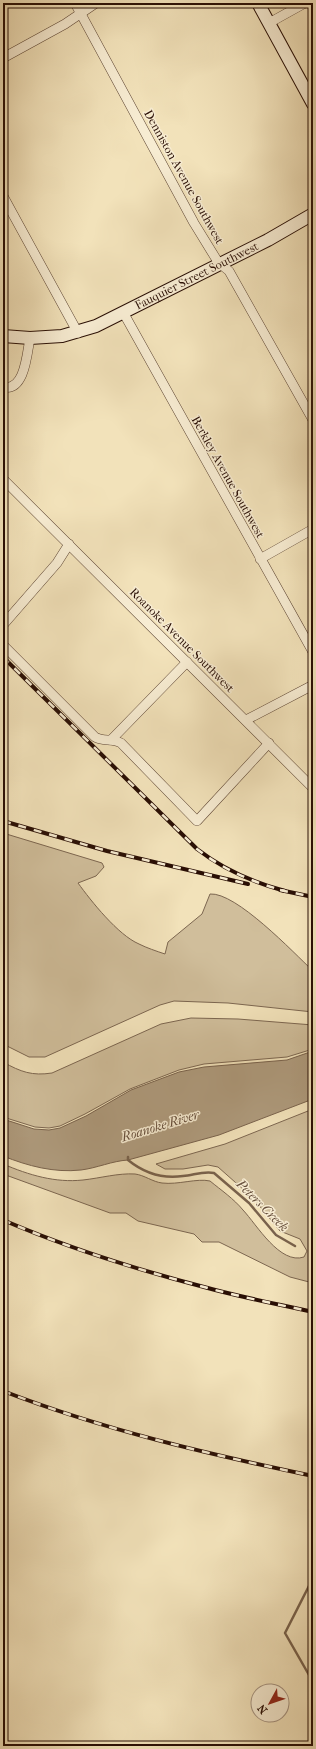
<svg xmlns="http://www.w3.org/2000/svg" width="316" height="1749" viewBox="0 0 316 1749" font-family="'IM FELL French Canon',serif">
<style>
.green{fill:#d0be9b;stroke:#7c6650}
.water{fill:#ae9a7c;stroke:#79624c}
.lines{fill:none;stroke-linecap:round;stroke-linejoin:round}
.stream{stroke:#79624c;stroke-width:2.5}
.street-casing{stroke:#5b4332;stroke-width:10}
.secondary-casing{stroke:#290e04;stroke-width:14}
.street{stroke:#f7ecd2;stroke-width:9}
.secondary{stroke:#f7ecd2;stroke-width:12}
.rail-casing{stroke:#290e04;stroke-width:4}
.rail{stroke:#f7ecd2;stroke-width:2.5;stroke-dasharray:8;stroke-linecap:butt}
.labels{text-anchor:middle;stroke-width:3;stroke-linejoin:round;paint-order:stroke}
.street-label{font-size:12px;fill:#290e04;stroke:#f7ecd2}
.water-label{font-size:13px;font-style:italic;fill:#654d3a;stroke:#f7ecd2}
</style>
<rect width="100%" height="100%" fill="#f2e2ba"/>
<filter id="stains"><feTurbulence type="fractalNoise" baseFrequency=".005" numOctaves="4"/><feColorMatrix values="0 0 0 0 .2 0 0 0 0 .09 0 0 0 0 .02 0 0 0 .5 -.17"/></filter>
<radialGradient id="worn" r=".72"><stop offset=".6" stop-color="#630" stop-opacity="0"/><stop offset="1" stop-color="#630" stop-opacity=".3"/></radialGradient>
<g class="green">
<path d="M3 833 102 863 104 867 96 876 78 883C91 901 118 935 139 944 147 948 156 951 165 954L168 942 202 914 210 894C236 892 293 952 313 971V1012L228 1003 174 1001 160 1005 45 1057H29L3 1044Z"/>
<path d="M191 1018 238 1019 313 1025V1049L287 1057 204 1064 179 1070 130 1089 85 1114 60 1126 49 1128 35 1127 3 1117V1062C21 1072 32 1076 52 1073L161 1024Z"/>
<path d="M313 1109V1283L290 1277 219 1242H202L194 1234 138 1221 126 1213H110L3 1174V1164C29 1175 55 1183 83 1180 101 1178 118 1173 135 1174 144 1175 153 1182 162 1183 178 1185 197 1178 210 1181 221 1190 234 1199 243 1210 257 1225 280 1265 304 1257L307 1251 300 1239 280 1231 253 1198 218 1167 208 1165 183 1169H165L156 1164 225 1144Z"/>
</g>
<path class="water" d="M313 1051V1099L219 1135 128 1160C112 1161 97 1168 81 1170 54 1173 28 1166 3 1156V1119L34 1129 49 1130 60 1128 86 1116 131 1090 179 1072 204 1067 287 1060Z"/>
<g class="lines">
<g class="stream">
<path d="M128 1157V1160C144 1173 163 1179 183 1176 194 1175 203 1171 214 1173L249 1203 276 1235 295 1246"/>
<path d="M313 1578 285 1633 313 1682"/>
</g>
<defs>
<g id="street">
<path d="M75 3 194 223 218 262 229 271 313 420"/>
<path d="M269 23 305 3"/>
<path d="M3 58 65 24 96 3"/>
<path d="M3 196 78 333"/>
<path d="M123 312 313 652"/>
<path d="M3 387C25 392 27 353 30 338"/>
<path d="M3 479 313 788"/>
<path d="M260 559 313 529"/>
<path d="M3 625 57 563 69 544"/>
<path d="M3 645 95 737C103 742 112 738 121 743L197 821 269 743"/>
<path d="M246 720 313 685"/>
<path d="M111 740 187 662"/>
</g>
<g id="secondary">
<path d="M258 3 313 104"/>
<path id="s1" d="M3 336 30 338 62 336 96 326 268 240 313 214"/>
</g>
</defs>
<use href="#street" class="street-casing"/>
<use href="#secondary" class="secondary-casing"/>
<use href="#street" class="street"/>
<use href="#secondary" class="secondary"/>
<defs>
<g id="rail">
<path d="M3 657 197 849C224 870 252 882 285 891"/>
<path d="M3 821 107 851 248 884"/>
<path d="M280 890 313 897"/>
<path d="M3 1220C68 1248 135 1269 204 1287 240 1297 277 1304 313 1312"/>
<path d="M3 1391C104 1430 208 1454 313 1476"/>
</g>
</defs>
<use href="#rail" class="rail-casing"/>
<use href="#rail" class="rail"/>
</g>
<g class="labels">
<g class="street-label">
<text transform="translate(184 177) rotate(61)" y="4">Denniston Avenue Southwest</text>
<text dy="4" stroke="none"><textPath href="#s1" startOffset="207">Fauquier Street Southwest</textPath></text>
<text transform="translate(228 477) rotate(61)" y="4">Berkley Avenue Southwest</text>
<text transform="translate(182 640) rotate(45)" y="4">Roanoke Avenue Southwest</text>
</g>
<g class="water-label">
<text transform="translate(160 1125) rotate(-17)" y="5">Roanoke River</text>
<text transform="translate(263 1205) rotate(45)" y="5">Peters Creek</text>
</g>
</g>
<rect width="316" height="1749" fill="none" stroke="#f2e2ba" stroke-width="16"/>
<rect x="4" y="4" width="308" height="1741" fill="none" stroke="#290e04" stroke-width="2"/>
<rect x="8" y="8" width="300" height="1733" fill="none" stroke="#290e04"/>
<g transform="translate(270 1703) rotate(230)"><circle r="19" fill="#f7ecd2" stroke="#a59380"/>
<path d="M0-3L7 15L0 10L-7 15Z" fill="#8f2418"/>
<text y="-6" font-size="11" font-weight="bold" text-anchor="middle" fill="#290e04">N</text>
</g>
<rect width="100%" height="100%" filter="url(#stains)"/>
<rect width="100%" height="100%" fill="url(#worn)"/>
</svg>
